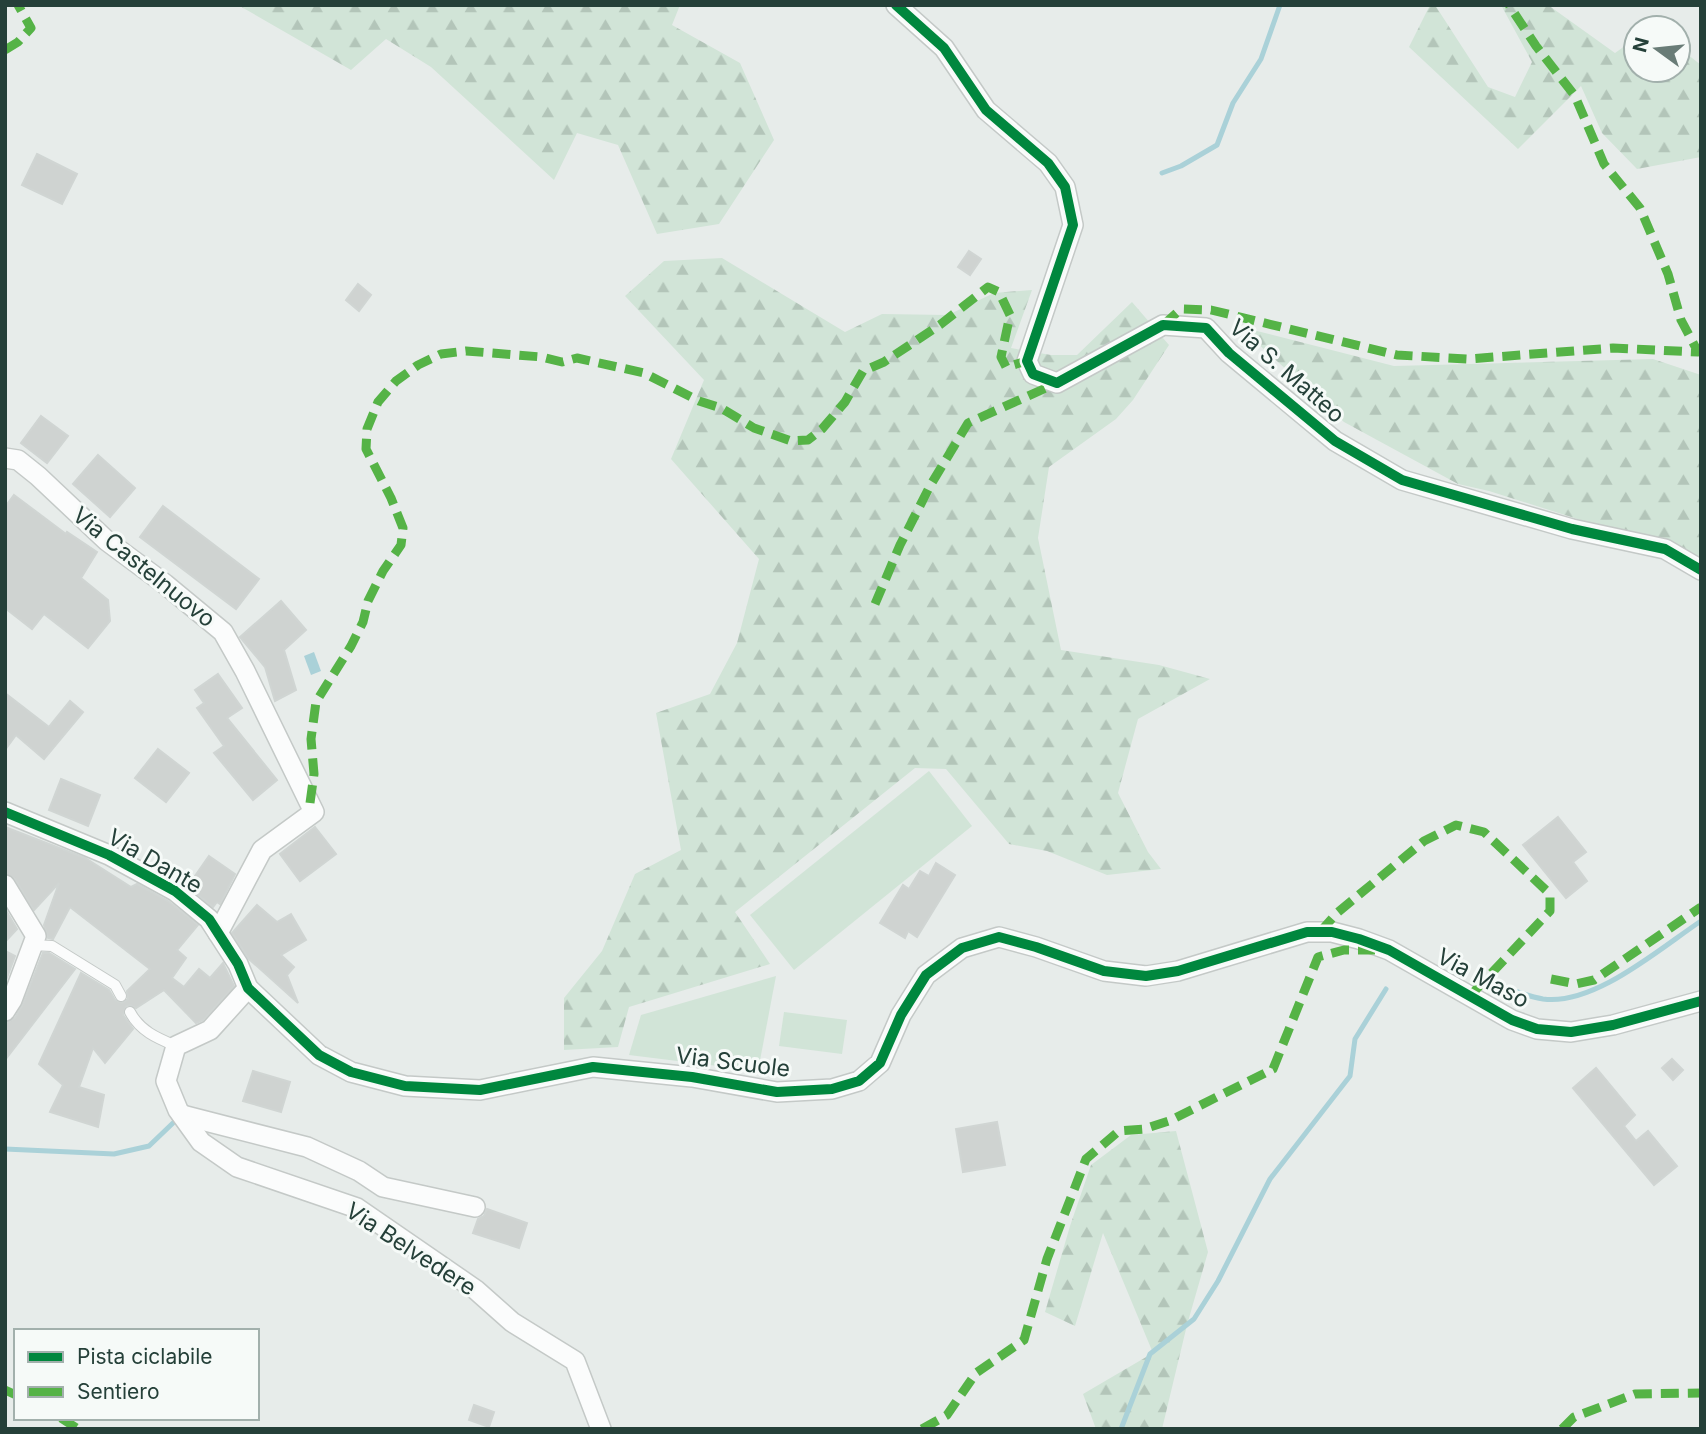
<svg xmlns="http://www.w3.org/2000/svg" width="1706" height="1434" viewBox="0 0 1706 1434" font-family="Inter,sans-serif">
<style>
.green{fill:#d1e4d7}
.forest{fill:url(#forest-firs)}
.water{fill:#aad1d8}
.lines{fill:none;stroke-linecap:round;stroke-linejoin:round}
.stream{stroke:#aad1d8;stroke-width:5}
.building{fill:#cfd3d1;stroke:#d0d5d3;stroke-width:2}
.lane-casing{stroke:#c4c9c7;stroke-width:12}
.street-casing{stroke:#c4c9c7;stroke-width:22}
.lane{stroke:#fbfcfc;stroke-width:10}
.street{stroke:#fbfcfc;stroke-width:19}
.quiet{stroke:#55b346;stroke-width:9;stroke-dasharray:18 9;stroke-linecap:butt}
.cycleway-casing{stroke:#f6faf8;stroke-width:15}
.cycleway{stroke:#00873e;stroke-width:10}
.labels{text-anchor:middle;stroke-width:6;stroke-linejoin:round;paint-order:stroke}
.street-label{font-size:23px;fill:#254039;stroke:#f6faf8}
</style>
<defs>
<pattern id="forest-firs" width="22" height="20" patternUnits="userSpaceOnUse" patternTransform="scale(1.75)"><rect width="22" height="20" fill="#d1e4d7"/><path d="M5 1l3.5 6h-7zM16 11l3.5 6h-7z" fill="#b3c5b9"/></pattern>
</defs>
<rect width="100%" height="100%" fill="#e7ecea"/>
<g class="green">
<path d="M929 771 972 826 794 970 750 915Z"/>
<path d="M776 976 758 1071 629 1055 641 1015Z"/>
<path d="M784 1012 847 1020 842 1054 779 1046Z"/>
</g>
<g class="forest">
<path d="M238 5H680L672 25 740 63 774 140 719 224 657 234 618 145 577 133 554 180 431 67 386 39 351 70Z"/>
<path d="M1430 5H1435L1488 87 1515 97 1532 62 1501 5H1548L1615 53 1636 38V70H1678V47L1701 65V157L1637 169 1602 133 1581 86 1518 149 1409 47Z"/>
<path d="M722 258 845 332 882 314 948 315 994 293 1032 290 1011 348 1051 355H1077L1132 302 1169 345 1133 400 1116 419 1049 467 1038 538 1061 650 1159 665 1210 679 1138 719 1118 793 1148 852 1161 869 1107 875 1047 851 1009 844 946 769 915 768 735 912 770 964 629 1007 618 1047 564 1050V998L602 951 635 874 681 850 656 713 710 694 737 643 759 559 671 459 704 380 625 296 664 261Z"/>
<path d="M1253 330 1394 366 1653 359 1701 375V558L1489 491 1458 484 1344 422 1256 342Z"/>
<path d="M1176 1131 1208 1252 1187 1325 1162 1429H1096L1083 1394 1153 1353 1103 1233 1075 1326 1045 1312 1070 1226 1091 1165 1131 1135Z"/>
</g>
<path class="water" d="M314 652 321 671 311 675 304 656Z"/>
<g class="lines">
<g class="stream">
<path d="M1162 173 1181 166 1217 145 1233 103 1261 59 1280 5"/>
<path d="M1491 981C1507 988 1525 996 1543 999 1594 1006 1659 949 1701 921"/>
<path d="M5 1149 114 1154 149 1146 173 1123"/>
<path d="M1121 1429 1150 1354 1194 1319 1218 1281 1270 1179 1350 1076 1355 1039 1386 989"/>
</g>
</g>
<g class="building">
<path d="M37 154 77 174 62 204 22 185Z"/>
<path d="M969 251 981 259 970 275 958 267Z"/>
<path d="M358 284 371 295 359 311 346 300Z"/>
<path d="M41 416 68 436 47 463 21 443Z"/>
<path d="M98 455 135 488 110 517 73 484Z"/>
<path d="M14 495 66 534 67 532 97 552 81 578 108 600 110 621 88 648 44 614 32 629 5 608V507Z"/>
<path d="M163 506 259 579 236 609 140 537Z"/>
<path d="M281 601 306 630 284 650 296 690 275 701 265 667 240 637Z"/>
<path d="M218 674 242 708 227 718 277 780 253 800 214 753 224 746 197 708 204 703 195 690Z"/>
<path d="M5 693 49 727 70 701 83 712 44 759 16 735 5 750Z"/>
<path d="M158 749 189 773 166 802 135 778Z"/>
<path d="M61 779 100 795 88 826 49 810Z"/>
<path d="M1558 817 1586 852 1573 862 1587 881 1566 898 1523 845Z"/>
<path d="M5 827 85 858 131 887 137 884 168 901 198 925 177 950 186 958 172 978 184 987 199 969 210 978 223 963 234 986 203 1020 196 1023 164 990 136 1008 130 1005 126 1006 123 1015 133 1029 105 1063 93 1048 79 1087 104 1095 98 1127 50 1112 63 1085 39 1064 81 973 109 990 115 1000 122 1003 128 999 127 991 150 969 70 907 53 939 48 938 44 925 59 883 34 910 15 879 5 873Z"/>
<path d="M315 827 336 854 300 881 280 854Z"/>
<path d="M209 856 235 874 220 904 217 902 213 907 188 886Z"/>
<path d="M936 863 955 875 917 937 908 931 905 938 880 923 903 885 909 889 920 871 929 876Z"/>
<path d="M257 905 277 922 291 914 306 940 281 955 294 967 287 975 298 1003 249 959 232 933Z"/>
<path d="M5 909 17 929 5 942Z"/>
<path d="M5 951 15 956 5 983Z"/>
<path d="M43 953H49L75 969 5 1060V1023L15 1018 22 1006Z"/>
<path d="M1672 1059 1683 1070 1673 1080 1662 1068Z"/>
<path d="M1596 1068 1635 1115 1624 1126 1636 1141 1648 1131 1677 1166 1654 1185 1573 1088Z"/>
<path d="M253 1071 290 1082 281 1112 243 1101Z"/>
<path d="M997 1122 1005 1165 963 1172 956 1129Z"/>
<path d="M487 1209 527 1223 519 1248 473 1233 478 1219 484 1216Z"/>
<path d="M474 1405 494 1412 489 1427 469 1420Z"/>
</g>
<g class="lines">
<defs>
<g id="lane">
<path d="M32 945 52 946 115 985 121 996"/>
<path d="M130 1012C140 1031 157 1038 176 1046"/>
</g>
<g id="street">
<path d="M896 5 944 48 986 110 1048 163 1065 187 1073 225 1027 361 1033 374 1057 383 1163 325 1206 328 1229 353 1335 441 1402 480 1572 529 1665 549 1701 570"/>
<path d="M5 458 18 460 38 476 107 541 165 584 223 632 245 671 314 812 262 850 218 933"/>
<path d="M5 812 109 855 175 891 209 919 238 964 248 988 319 1055 351 1072 405 1086 480 1090 593 1067 692 1077 777 1092 832 1089 859 1081 880 1063 901 1015 926 975 962 948 999 937 1036 947 1104 971 1146 976 1178 971 1307 932H1332L1359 939 1389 950 1512 1020 1537 1029 1571 1032 1613 1025 1701 1001"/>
<path d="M5 885 36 936 12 1000 5 1011"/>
<path d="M248 988 210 1030 176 1046 166 1081 178 1110 201 1142 237 1167 357 1208 476 1290 512 1322 575 1361 601 1429"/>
<path d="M182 1115 307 1147 359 1171 383 1187 475 1207"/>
</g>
</defs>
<use href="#lane" class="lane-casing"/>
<use href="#street" class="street-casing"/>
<use href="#lane" class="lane"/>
<use href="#street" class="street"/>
<g class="quiet">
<path d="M5 50 18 42 31 28 18 5"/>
<path d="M1163 325 1181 309 1211 310 1397 355 1468 359 1613 348 1698 352 1681 320 1668 274 1640 208 1604 164 1575 96 1536 46 1509 5"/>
<path d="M875 604 900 545 930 486 968 423 1057 383"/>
<path d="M310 803 314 774 311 739 316 702 351 646 363 622 368 601 383 571 401 545 403 528 391 498 366 449 367 429 378 402 396 381 418 365 441 354 466 351 542 357 562 362 577 358 644 373 699 401 721 408 754 428 791 441 808 440 822 429 845 402 863 371 884 362 941 324 988 287 999 292 1010 315 1001 357 1006 367 1027 361"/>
<path d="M1320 932 1337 913 1424 841 1456 825 1484 832 1550 894V911L1470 996"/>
<path d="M1551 979 1576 984 1594 980 1701 907"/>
<path d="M5 1390 16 1395"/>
<path d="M61 1418 78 1429"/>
<path d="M922 1429 947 1415 976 1373 1024 1340 1047 1259 1086 1159 1119 1131 1144 1129 1169 1121 1273 1069 1318 957 1344 950H1375"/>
<path d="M1562 1429 1574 1417 1635 1394 1701 1393"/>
</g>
<defs>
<g id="cycleway">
<path d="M896 5 944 48 986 110 1048 163 1065 187 1073 225 1027 361 1033 374 1057 383 1163 325 1206 328 1229 353 1335 441 1402 480 1572 529 1665 549 1701 570"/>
<path d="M5 812 109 855 175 891 209 919 238 964 248 988 319 1055 351 1072 405 1086 480 1090 593 1067 692 1077 777 1092 832 1089 859 1081 880 1063 901 1015 926 975 962 948 999 937 1036 947 1104 971 1146 976 1178 971 1307 932H1332L1359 939 1389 950 1512 1020 1537 1029 1571 1032 1613 1025 1701 1001"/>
</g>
</defs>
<use href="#cycleway" class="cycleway-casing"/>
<use href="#cycleway" class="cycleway"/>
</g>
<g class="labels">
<g class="street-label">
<text transform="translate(1287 371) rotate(41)" y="8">Via S. Matteo</text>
<text transform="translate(144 567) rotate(39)" y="8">Via Castelnuovo</text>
<text transform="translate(155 861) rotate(30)" y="8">Via Dante</text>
<text transform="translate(1483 978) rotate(28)" y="8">Via Maso</text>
<text transform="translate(733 1062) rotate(7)" y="8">Via Scuole</text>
<text transform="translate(411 1249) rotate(33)" y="8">Via Belvedere</text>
</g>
</g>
<rect width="1706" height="1434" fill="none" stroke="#254039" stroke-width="14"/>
<rect x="14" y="1329" width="245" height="91" fill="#f6faf8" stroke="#a2b0ac" stroke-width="2"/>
<rect x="28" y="1352" width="35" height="10" fill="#00873e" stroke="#a2b0ac" stroke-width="2"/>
<text x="77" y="1364" font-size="21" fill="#254039">Pista ciclabile</text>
<rect x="28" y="1387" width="35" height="10" fill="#55b346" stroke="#a2b0ac" stroke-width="2"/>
<text x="77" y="1399" font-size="21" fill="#254039">Sentiero</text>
<g transform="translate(1657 49) rotate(285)"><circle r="33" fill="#f6faf8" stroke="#a2b0ac" stroke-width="2"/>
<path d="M0-5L12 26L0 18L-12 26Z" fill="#697c77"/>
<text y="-10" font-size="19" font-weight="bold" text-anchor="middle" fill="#254039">N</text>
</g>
</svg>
